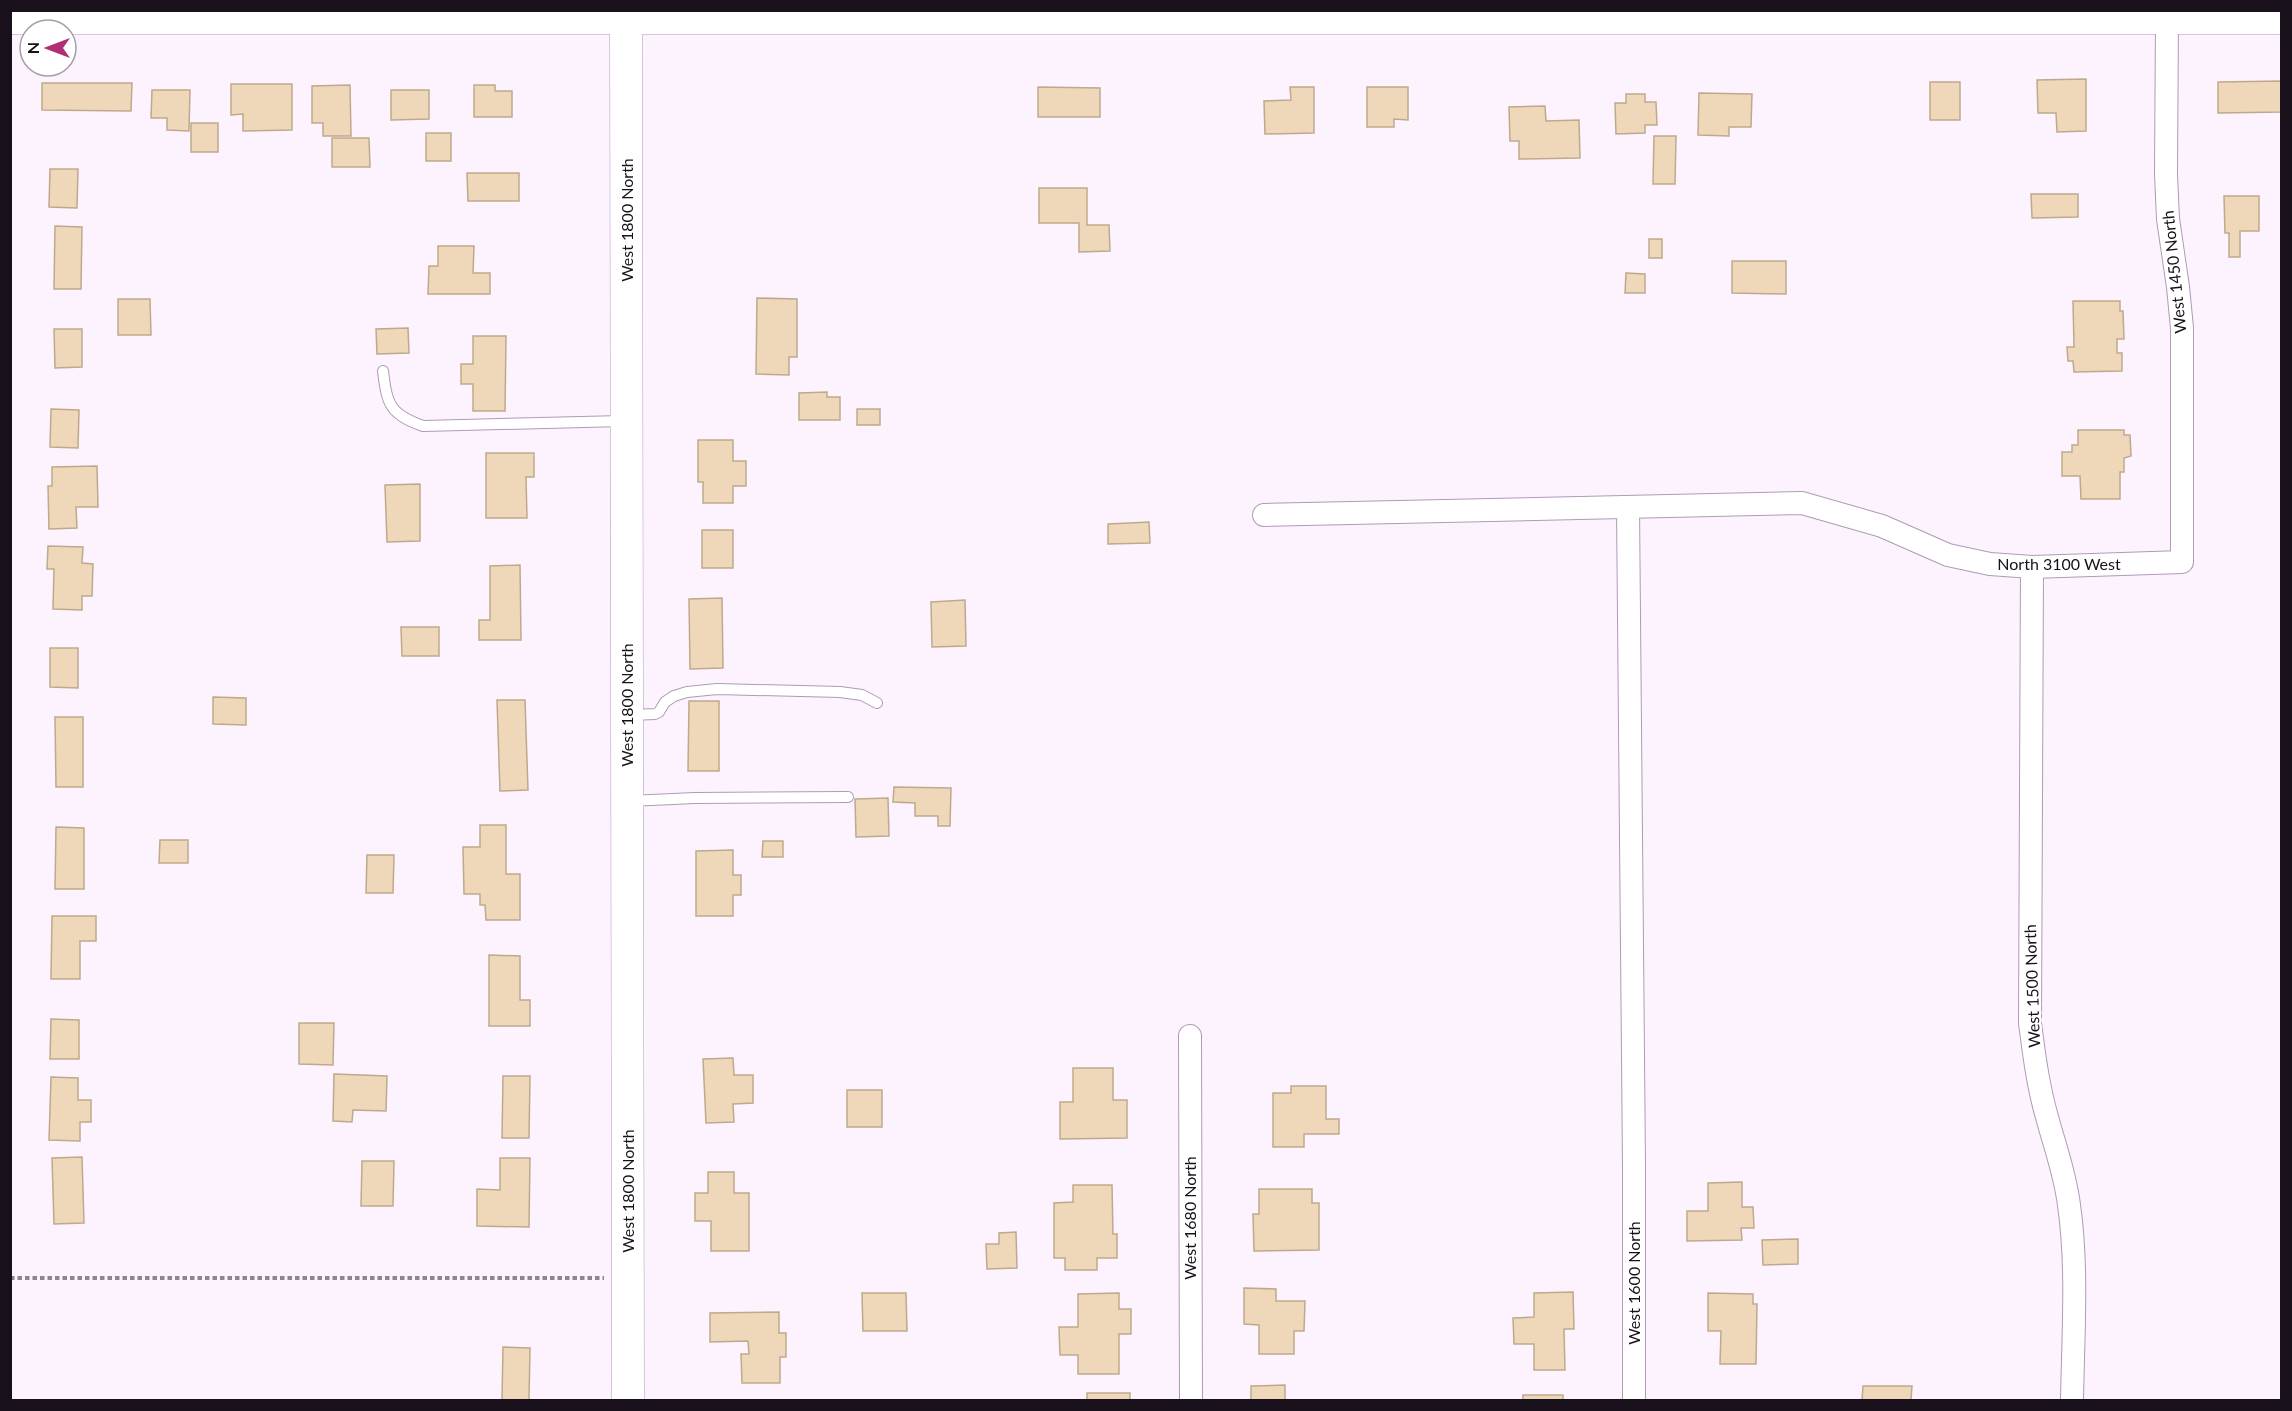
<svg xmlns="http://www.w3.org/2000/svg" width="2292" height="1411" viewBox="0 0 2292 1411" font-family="Lato,sans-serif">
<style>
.building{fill:#efd8ba;stroke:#bea98c;stroke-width:1.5}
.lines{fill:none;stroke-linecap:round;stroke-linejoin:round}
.service-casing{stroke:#b09ab5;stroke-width:12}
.minor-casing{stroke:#b09ab5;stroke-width:24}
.secondary-casing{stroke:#b09ab5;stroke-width:33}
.path{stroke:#8d848f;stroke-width:4;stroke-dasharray:4.5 3;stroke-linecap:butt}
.service{stroke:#fff;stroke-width:10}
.minor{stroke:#fff;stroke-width:22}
.secondary{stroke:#fff;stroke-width:32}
.labels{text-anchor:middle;stroke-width:5;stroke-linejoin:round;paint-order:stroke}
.street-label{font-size:16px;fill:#18101a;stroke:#fff}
</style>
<rect width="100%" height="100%" fill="#fcf3fe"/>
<g class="building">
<path d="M2086 79V131L2057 132 2056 113H2038L2037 80Z"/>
<path d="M2282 81V112L2218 113V82Z"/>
<rect x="1930" y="82" width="30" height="38"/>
<path d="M42 83H132L131 111 42 110Z"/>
<path d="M231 84H292V130L243 131V114L231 115Z"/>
<path d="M350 85 351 136H323V123H312V86Z"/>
<path d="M474 85H495V91H512V117H474Z"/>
<path d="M1038 87 1100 88V117H1038Z"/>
<path d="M1290 87H1314V133L1265 134 1264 101 1291 100Z"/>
<path d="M1367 87H1408V120L1394 119V127H1367Z"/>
<path d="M152 90H190L189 131 167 130V118H151Z"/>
<path d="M391 90H429V119L391 120Z"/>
<path d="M1699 93 1752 94 1751 127H1729V136L1698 135Z"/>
<path d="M1626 94H1645V102H1656L1657 125H1645V133L1616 134 1615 103H1626Z"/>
<path d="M1545 106 1546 121 1579 120 1580 158 1519 159V141H1510L1509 107Z"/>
<rect x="191" y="123" width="27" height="29"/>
<rect x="426" y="133" width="25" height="28"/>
<path d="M1654 136H1676L1675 184H1653Z"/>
<path d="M332 138H369L370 167H332Z"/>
<path d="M50 169H78L77 208 49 207Z"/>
<path d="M467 173H519V201H468Z"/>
<path d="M1039 188H1087V225H1109L1110 251 1079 252V223H1039Z"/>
<path d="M2031 194H2078V217L2032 218Z"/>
<path d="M2224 196H2259V231H2240V257H2229V233H2225Z"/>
<path d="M55 226 82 227 81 289H54Z"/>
<rect x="1649" y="239" width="13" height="19"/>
<path d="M438 246H474L473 273H490V294H428L429 266H438Z"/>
<path d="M1732 261H1786V294L1732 293Z"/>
<path d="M1626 273 1645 274V293H1625Z"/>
<path d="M757 298 797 299V357H789V375L756 374Z"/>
<path d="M118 299H150L151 335H118Z"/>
<path d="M2073 301H2120V311H2123L2124 339H2117V353H2122V371L2074 372 2073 361H2068L2067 347H2074Z"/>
<path d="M408 328 409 353 377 354 376 329Z"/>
<path d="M54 329H82V367L55 368Z"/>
<path d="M473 336H506L505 411H473V384H461V364H473Z"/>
<path d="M827 392V397H840V420H799V393Z"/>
<path d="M51 409 79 410 78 448 50 447Z"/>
<rect x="857" y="409" width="23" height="16"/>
<path d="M2078 430H2124V435H2130L2131 456 2124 458V472H2120V499H2081L2080 476H2062V452H2072V445H2078Z"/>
<path d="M698 440H733V461H746V486H733V503H703V482H698Z"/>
<path d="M486 453H534V477H526L527 518H486Z"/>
<path d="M97 466 98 507H76L77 528 49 529 48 486H52V467Z"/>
<path d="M420 484V541L387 542 385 485Z"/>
<path d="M1149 522 1150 543 1108 544V524Z"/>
<rect x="702" y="530" width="31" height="38"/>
<path d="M48 546 83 547 82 563 93 564 92 596H82V610L53 609 54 569H47Z"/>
<path d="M520 565 521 640H479V620H490V566Z"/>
<path d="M722 598 723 668 690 669 689 599Z"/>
<path d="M965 600 966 646 932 647 931 602Z"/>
<path d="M401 627H439V656H402Z"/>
<path d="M50 648H78V688L50 687Z"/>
<path d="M213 697 246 698V725L213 724Z"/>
<path d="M497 700H525L528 790 500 791Z"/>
<path d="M689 701H719V771H688Z"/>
<path d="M55 717H83V787H56Z"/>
<path d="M894 787 951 788 950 826H938V816H915V803L893 802Z"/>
<path d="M888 798 889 836 856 837 855 799Z"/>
<path d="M480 825H506V874H520V920H486L485 905H480V894H464L463 847H480Z"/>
<path d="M56 827 84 828V889H55Z"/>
<path d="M160 840H188V863H159Z"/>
<path d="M763 841H783V857H762Z"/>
<path d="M733 850V875H741V895H733V916H696V851Z"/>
<path d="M367 855H394L393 893H366Z"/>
<path d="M52 916H96V941H80V979H51Z"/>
<path d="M489 955 520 956V1000H530V1026H489Z"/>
<path d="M51 1019 79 1020V1059H50Z"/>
<path d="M299 1023H334L333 1065 299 1064Z"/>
<path d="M733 1058 734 1075H753V1103L733 1104 734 1122 706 1123 703 1059Z"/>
<path d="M1073 1068H1113V1100H1127V1138L1060 1139V1102H1073Z"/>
<path d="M334 1074 387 1076 386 1111 353 1110 352 1122 333 1121Z"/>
<path d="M503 1076H530L529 1138H502Z"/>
<path d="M51 1077 78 1078V1100H91V1122H80V1141L49 1140Z"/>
<path d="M1291 1086H1326V1119H1339V1134H1304V1147H1273V1093H1291Z"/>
<rect x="847" y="1090" width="35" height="37"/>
<path d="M82 1157 84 1223 54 1224 52 1158Z"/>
<path d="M500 1158H530L529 1227 477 1226V1189L500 1190Z"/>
<path d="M362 1161H394L393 1206H361Z"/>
<path d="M708 1172H734V1193H749V1251H711V1221H695V1193H708Z"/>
<path d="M1742 1182V1207H1753L1754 1228H1741L1742 1240 1687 1241V1211H1708V1183Z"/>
<path d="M1073 1185H1112L1113 1234H1117V1258H1097V1270H1065V1258H1054V1203L1073 1202Z"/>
<path d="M1259 1189H1312V1203H1319V1250L1254 1251 1253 1214H1259Z"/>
<path d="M1016 1232 1017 1268 987 1269 986 1244H999V1233Z"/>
<path d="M1798 1239V1264L1763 1265 1762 1240Z"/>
<path d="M1244 1288 1276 1289V1301H1305L1304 1331H1294V1354H1259V1325L1244 1324Z"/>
<path d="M1573 1292 1574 1329H1564L1565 1370H1534V1344H1514L1513 1318 1534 1317V1293Z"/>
<path d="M862 1293H906L907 1331H863Z"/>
<path d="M1119 1293V1309H1131V1334H1119V1374H1078V1355H1060L1059 1327H1078V1294Z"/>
<path d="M1708 1293 1753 1294V1304H1757L1756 1364H1720L1721 1331H1708Z"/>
<path d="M779 1312V1333H786V1357H780V1383H742L741 1354H749L748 1341 710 1342V1313Z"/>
<path d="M503 1347 530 1348 529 1400H502Z"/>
<path d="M1285 1385V1400H1251V1386Z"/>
<path d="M1863 1386H1912L1911 1400H1862Z"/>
<rect x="1087" y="1393" width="43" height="7"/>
<rect x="1523" y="1395" width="40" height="5"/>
</g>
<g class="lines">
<defs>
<g id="service">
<path d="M383 371C387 405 390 414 423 426L623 421"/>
<path d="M631 715 655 714 659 712 665 702 674 696 687 692 717 689 840 692 862 695 877 703"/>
<path d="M629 801 695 798 848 797"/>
</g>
<g id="minor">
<path d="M1628 507 1634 1166V1400"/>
<path d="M1264 515 1802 503 1882 526 1948 555 1990 564 2032 567 2182 562V328L2178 287 2168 219 2166 174 2167 18"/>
<path d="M2032 567 2030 1023C2034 1054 2038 1086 2047 1117 2055 1147 2065 1173 2069 1205 2078 1268 2073 1337 2072 1400"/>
<path d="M1190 1036 1191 1400"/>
</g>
<g id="secondary">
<path d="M626 10 628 1400"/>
<path d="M10 18H2282"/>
</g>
</defs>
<use href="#service" class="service-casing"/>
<use href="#minor" class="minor-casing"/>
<use href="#secondary" class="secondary-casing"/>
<path class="path" d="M10 1278H604"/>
<use href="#service" class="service"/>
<use href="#minor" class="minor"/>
<use href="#secondary" class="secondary"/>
</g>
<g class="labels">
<g class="street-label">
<text transform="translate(627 220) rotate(-90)" y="6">West 1800 North</text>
<text transform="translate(2174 272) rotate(-96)" y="6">West 1450 North</text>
<text x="2059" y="570">North 3100 West</text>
<text transform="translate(627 705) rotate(-90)" y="6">West 1800 North</text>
<text transform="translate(2032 986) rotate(-92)" y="6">West 1500 North</text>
<text transform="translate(628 1191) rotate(-90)" y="6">West 1800 North</text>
<text transform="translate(1190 1218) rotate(-90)" y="6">West 1680 North</text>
<text transform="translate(1634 1283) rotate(-90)" y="6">West 1600 North</text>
</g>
</g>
<rect width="2292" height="1411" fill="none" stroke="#18101a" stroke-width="24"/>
<g transform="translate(48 48) rotate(270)"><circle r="28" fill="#ffffff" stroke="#a39fa3" stroke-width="1.5"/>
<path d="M0-4.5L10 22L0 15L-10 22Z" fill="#b22e74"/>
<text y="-9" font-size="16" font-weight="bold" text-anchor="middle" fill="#18101a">N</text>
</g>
</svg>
